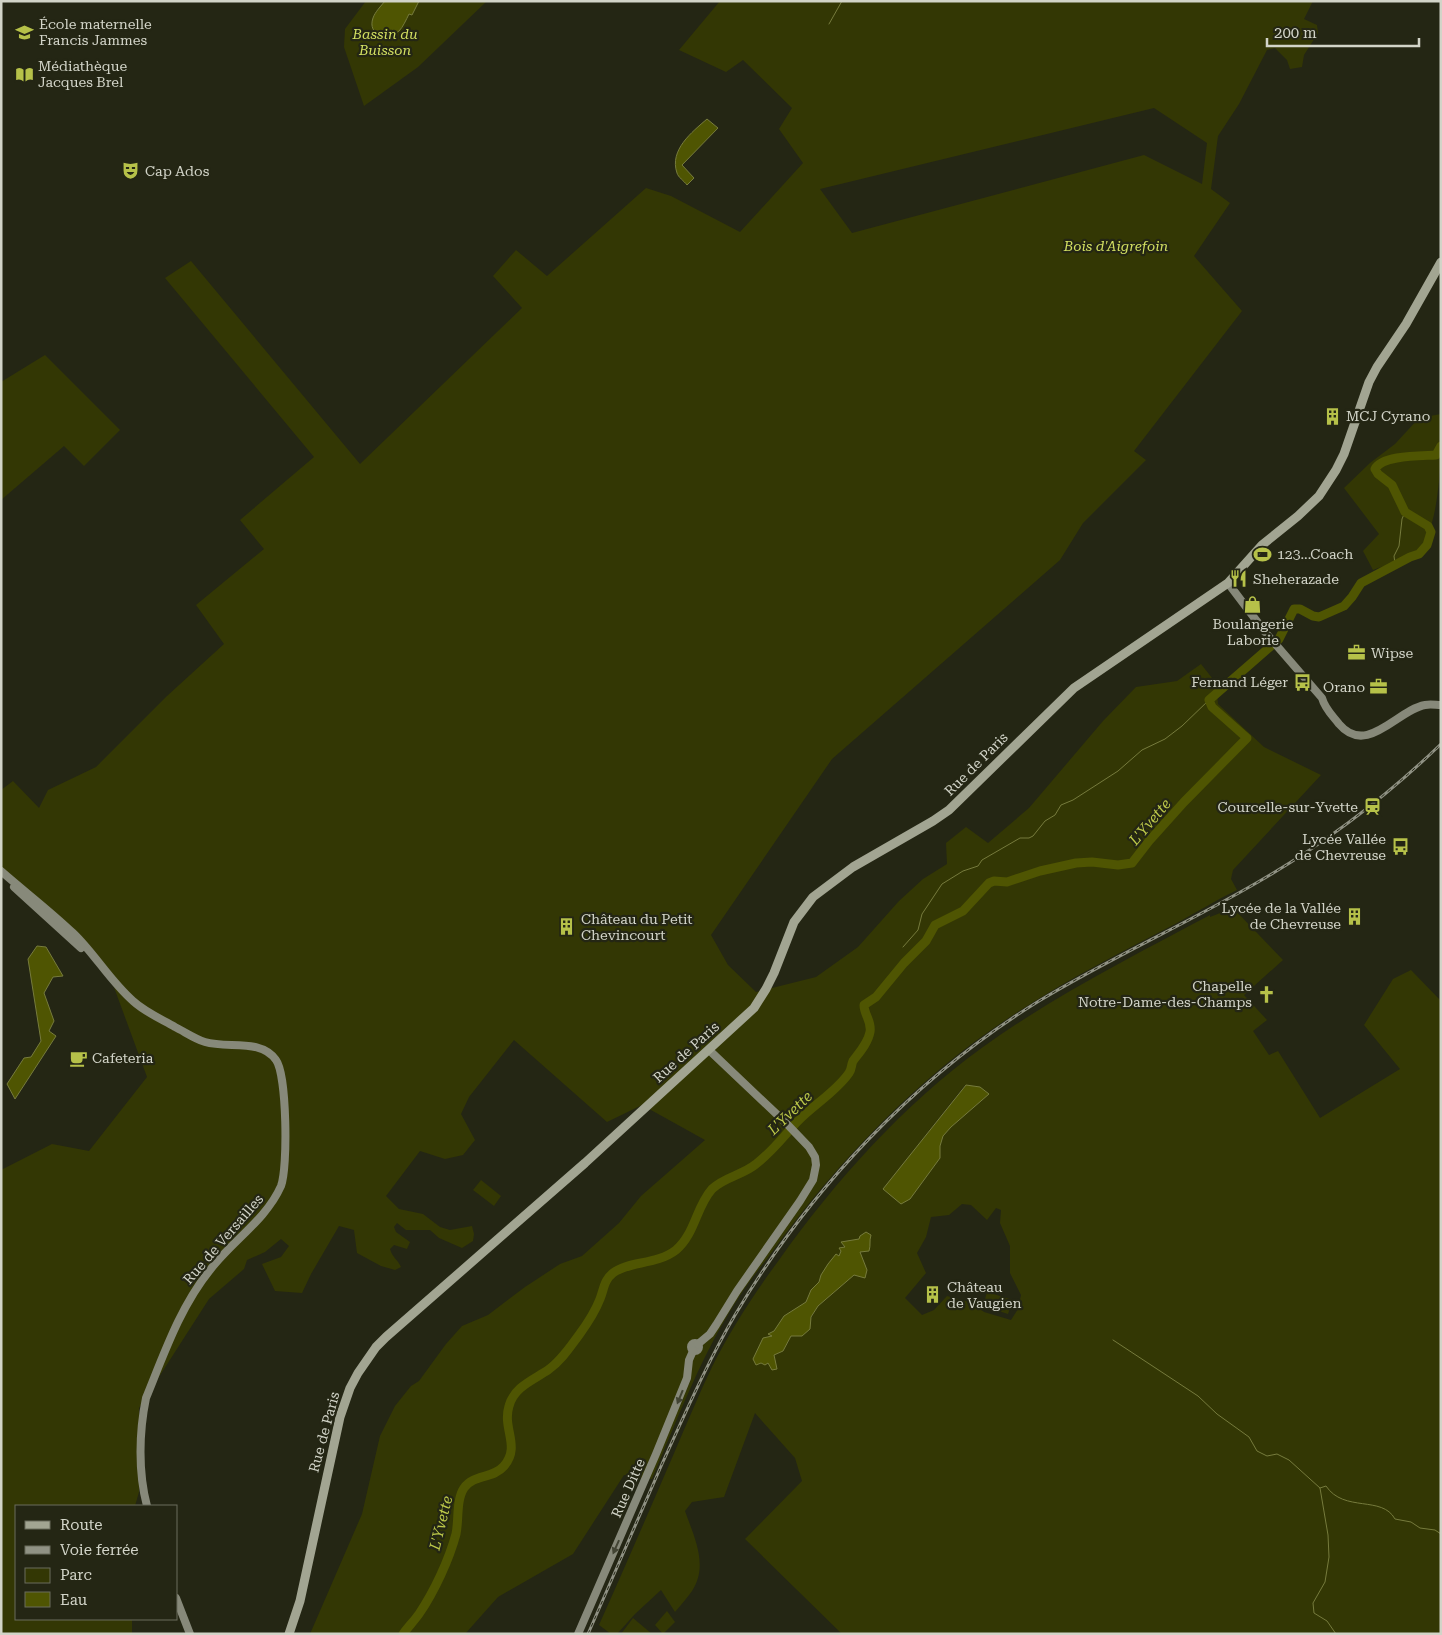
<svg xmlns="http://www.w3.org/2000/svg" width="1442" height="1635" viewBox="0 0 1442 1635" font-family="'Roboto Serif',serif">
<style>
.green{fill:#333704;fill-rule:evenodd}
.water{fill:#4f5502;stroke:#767b3d}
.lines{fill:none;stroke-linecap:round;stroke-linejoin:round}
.stream{stroke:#767b3d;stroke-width:1}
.river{stroke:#4f5502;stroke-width:9}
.secondary{stroke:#87897a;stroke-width:8}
.primary{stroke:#a2a592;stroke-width:9}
.rail-casing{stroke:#909284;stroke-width:3}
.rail{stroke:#242614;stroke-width:1;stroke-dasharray:4;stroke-linecap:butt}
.oneway{fill:#424433}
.labels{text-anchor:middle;stroke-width:4.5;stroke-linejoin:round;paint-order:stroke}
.poi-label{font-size:14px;fill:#d2d4c8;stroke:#242614;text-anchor:start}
.park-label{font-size:14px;font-style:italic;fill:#d2df61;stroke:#242614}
.street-label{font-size:14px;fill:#d2d4c8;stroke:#242614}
.water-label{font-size:15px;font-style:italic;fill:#bdc949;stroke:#242614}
</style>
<rect width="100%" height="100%" fill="#242614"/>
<g class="green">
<path d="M366 1H487L418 67 364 106 344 47 345 29Z"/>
<path d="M720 1H1313L1304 19 1317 25 1318 33 1304 55 1302 67 1290 69 1287 60 1275 48 1267 50 1239 104 1218 136 1211 189 1230 203 1194 256 1242 311 1134 451 1146 460 1083 523 1060 560 832 759 711 935 728 965 756 992 816 977 858 947 899 901 923 879 947 864 946 843 966 827 988 843 1029 808 1103 721 1136 687 1177 681 1201 664 1216 683 1218 704 1264 747 1321 775 1233 870 1231 879 1237 890C1216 900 1197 912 1177 923 1123 951 1070 978 1019 1011 921 1074 840 1158 772 1252 761 1267 749 1281 739 1297 702 1353 678 1418 652 1479L624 1475 573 1554 498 1597 465 1634H310L362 1514 380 1436 395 1406 411 1386 419 1381 446 1344 462 1326 488 1315 525 1287 560 1264 582 1256 619 1223 641 1196 705 1140 642 1105 607 1122 514 1040 469 1097 461 1114 475 1140 463 1155 445 1159 420 1151 386 1196 399 1209 423 1214 440 1227 450 1230 472 1226 474 1234 473 1241 462 1248 439 1238 430 1230H406L397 1223 394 1227 396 1232 410 1242 407 1249 394 1245 390 1249C392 1257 398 1260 401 1267L395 1270 381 1266 357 1253 354 1230 339 1226 311 1274 302 1293 275 1291 262 1264 281 1257 289 1246 281 1239 265 1252 247 1260 244 1269 209 1299 139 1408V1492L135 1506H16V1619H132V1634H1V1170L52 1144 89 1151 147 1077 108 971 32 895 1 867V790L13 781 39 808 48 790 96 767 167 696 224 644 196 605 264 549 240 520 314 457 165 278 191 261 360 464 522 308 493 276 516 250 547 276 646 188 671 196 740 232 803 163 779 129 792 108 743 60 726 72 679 50ZM1154 108 1207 143 1202 184 1144 155 852 233 820 189Z"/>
<path d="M45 355 120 430 84 466 64 446 1 500V382Z"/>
<path d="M1441 414C1441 453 1442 527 1416 554 1409 559 1383 566 1373 570L1363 551 1379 534 1344 488 1370 463 1395 444 1419 418Z"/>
<path d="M1233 908 1283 960 1244 995 1267 1020 1253 1031 1269 1055 1278 1051 1320 1118 1400 1069 1364 1025 1393 979 1411 970 1441 1001V1634H842L745 1539 802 1481 795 1458 755 1413 724 1497 692 1502 685 1511C694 1537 709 1565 692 1591 687 1598 681 1605 675 1612L661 1590 635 1614 617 1634H611L599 1625C625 1567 650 1509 675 1451 687 1423 699 1394 712 1367 731 1329 754 1294 779 1260 836 1180 903 1105 983 1047 1054 996 1133 956 1210 915V917ZM965 1085 989 1094 951 1127 943 1136 940 1146V1158L910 1199 883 1189ZM962 1204 971 1205 987 1220 996 1208 1001 1210 1000 1223 1010 1246V1273L1021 1295 1018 1309 1011 1320 984 1312 973 1303 947 1296 934 1310 922 1315 905 1298 926 1273 917 1253 926 1237 931 1217 949 1215ZM859 1239 860 1252 867 1270 854 1275 818 1306 801 1336H791L788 1343 764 1364 761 1363 774 1331 784 1316 806 1302 811 1290 819 1282 821 1275 845 1248 842 1243Z"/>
<path d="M481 1180 501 1196 494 1206 473 1190Z"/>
<path d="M987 1292 1013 1300 1008 1314 983 1306Z"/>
<path d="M667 1611 675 1622 663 1634 655 1625Z"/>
<path d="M633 1618 652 1634H621Z"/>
</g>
<g class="water">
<path d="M385 1H419L412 15 409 14C406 20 403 27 399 31 387 41 367 35 373 18 375 12 381 6 385 1Z"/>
<path d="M707 119 718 128 682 165 694 178 687 185C684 181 678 177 677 173 669 150 692 132 707 119Z"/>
<path d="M37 946 46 947 63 976 53 977 44 993 54 1021 49 1031 56 1036 15 1099 7 1084 24 1058 31 1057 41 1041 28 959Z"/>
<path d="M966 1085 980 1087 989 1094 951 1127 943 1136 940 1146V1158L910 1199 901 1204 883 1189Z"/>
<path d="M866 1232 871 1235C869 1241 871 1245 869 1251L860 1252 867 1270 865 1278 854 1275 818 1306 811 1317 810 1329 802 1336H791L783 1351 774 1355 777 1369 772 1370 768 1363 765 1365 761 1363 756 1365 753 1359 763 1338 772 1336 768 1334 774 1331 784 1316 806 1302 811 1290 819 1282 821 1275 828 1264 836 1254 839 1256 841 1251 839 1248 845 1247 841 1242 859 1239 860 1236Z"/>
</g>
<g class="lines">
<g class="stream">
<path d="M829 24 842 1"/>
<path d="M1395 564 1394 556 1399 546 1402 519 1405 512"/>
<path d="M903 947 918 930 922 914 942 884 963 871 978 866 982 860 1020 838H1029L1033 836 1045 821 1055 815 1061 805 1073 800 1118 771 1142 750 1165 739 1182 726 1209 700"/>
<path d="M1113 1340 1198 1396 1217 1414 1249 1437 1257 1451 1267 1456 1277 1454 1289 1460 1320 1488 1328 1535 1329 1557 1325 1582 1313 1603 1314 1613 1327 1621 1336 1634"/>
<path d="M1320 1488 1326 1486C1344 1513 1382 1495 1395 1519L1411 1522 1420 1528 1435 1530 1441 1534"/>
</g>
<path class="river" d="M403 1634C408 1627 414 1621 419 1614 434 1592 449 1560 456 1534 459 1520 456 1500 464 1488 474 1474 493 1479 504 1466 521 1446 502 1429 509 1406 514 1387 533 1380 548 1370 561 1361 570 1347 579 1335 587 1324 595 1312 600 1299 604 1289 604 1280 613 1273 628 1261 657 1265 676 1250 695 1234 696 1207 712 1189 724 1177 743 1175 756 1164 772 1152 783 1137 797 1122 813 1105 836 1092 849 1073 852 1069 851 1065 853 1061 859 1053 868 1043 870 1032 872 1021 864 1015 864 1005L876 997 904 963 926 941 935 925 963 911 989 883 994 881 1007 882 1040 871 1076 863 1092 862 1118 865 1132 863 1149 841 1184 802 1247 738 1212 707 1209 700 1279 639 1294 609H1300L1313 616 1319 617 1344 606 1352 597 1361 583 1410 557 1419 554 1427 545 1431 532 1428 526 1405 512 1392 485 1378 474 1375 469C1382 455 1421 456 1436 455L1441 446"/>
<g class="secondary">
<path d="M1228 583 1265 632 1322 698C1325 709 1332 715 1339 724 1367 757 1397 710 1425 705 1430 704 1436 705 1441 705"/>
<path d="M1 871C25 892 50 911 73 933 95 954 110 981 133 1001 145 1012 161 1019 175 1027 185 1032 195 1039 205 1042 228 1049 261 1038 276 1060 287 1075 288 1168 281 1186 266 1220 232 1241 210 1270 180 1307 164 1354 146 1398 139 1432 138 1472 147 1506"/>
<path d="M14 887 81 948"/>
<circle cx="695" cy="1347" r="4"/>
<path d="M698 1344 710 1334 716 1325 737 1291 800 1201 813 1180 816 1165 815 1157 809 1147 786 1123 709 1050"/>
<path d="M176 1598 190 1634"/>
<path d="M578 1634 656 1454 687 1378 689 1360 693 1351"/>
</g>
<path class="primary" d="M289 1634 300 1601 340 1417 350 1388 358 1373 376 1347 386 1337 585 1163 754 1008 766 989 774 973 794 922 813 897 853 867 933 821 949 810 1074 688 1228 583 1262 545 1298 516 1319 496 1336 470 1344 454 1369 382 1377 367 1406 324 1441 262"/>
<defs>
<path id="rail" d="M588 1634C613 1577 637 1521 662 1464 685 1414 707 1363 735 1315 810 1189 914 1078 1039 1001 1110 958 1186 924 1258 882 1324 844 1386 797 1441 744"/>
</defs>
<use href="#rail" class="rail-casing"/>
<use href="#rail" class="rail"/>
</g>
<defs><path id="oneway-solid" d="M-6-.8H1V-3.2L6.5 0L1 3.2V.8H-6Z" transform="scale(1.25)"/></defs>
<g class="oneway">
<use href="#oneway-solid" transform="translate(680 1397) rotate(112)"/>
<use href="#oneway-solid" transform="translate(616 1547) rotate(114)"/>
</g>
<defs>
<symbol id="school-bare" viewBox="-9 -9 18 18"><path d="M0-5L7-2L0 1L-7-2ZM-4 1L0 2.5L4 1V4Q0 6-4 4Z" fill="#b6c149" stroke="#242614" stroke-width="2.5" paint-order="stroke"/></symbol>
<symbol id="library-bare" viewBox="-9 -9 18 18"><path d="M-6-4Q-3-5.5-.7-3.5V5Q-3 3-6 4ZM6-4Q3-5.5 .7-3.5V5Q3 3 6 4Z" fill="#b6c149" stroke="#242614" stroke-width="2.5" paint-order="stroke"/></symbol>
<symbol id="theatre-bare" viewBox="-9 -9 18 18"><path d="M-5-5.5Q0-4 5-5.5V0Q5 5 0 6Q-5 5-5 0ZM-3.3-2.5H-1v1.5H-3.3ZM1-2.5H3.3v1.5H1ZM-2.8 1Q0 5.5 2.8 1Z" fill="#b6c149" stroke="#242614" stroke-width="2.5" paint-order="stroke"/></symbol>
<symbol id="building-bare" viewBox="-9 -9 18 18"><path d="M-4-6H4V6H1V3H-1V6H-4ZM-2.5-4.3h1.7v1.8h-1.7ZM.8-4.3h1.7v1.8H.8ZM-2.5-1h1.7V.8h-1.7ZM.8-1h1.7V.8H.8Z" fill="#b6c149" stroke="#242614" stroke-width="2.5" paint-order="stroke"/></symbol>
<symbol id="stadium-bare" viewBox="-9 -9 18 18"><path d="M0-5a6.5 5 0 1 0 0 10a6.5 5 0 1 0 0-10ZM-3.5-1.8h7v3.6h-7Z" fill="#b6c149" stroke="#242614" stroke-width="2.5" paint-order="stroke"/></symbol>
<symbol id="restaurant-bare" viewBox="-9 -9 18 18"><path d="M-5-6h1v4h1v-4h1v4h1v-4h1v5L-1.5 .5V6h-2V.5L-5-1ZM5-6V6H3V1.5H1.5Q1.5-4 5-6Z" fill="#b6c149" stroke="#242614" stroke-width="2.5" paint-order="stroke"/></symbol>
<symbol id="shop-bare" viewBox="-9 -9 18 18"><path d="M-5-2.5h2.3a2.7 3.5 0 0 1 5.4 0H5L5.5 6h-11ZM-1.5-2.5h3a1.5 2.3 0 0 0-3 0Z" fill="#b6c149" stroke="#242614" stroke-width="2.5" paint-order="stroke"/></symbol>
<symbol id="office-bare" viewBox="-9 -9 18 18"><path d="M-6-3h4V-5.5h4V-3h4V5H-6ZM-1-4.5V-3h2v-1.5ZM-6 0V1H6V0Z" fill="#b6c149" stroke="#242614" stroke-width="2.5" paint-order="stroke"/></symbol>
<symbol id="bus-bare" viewBox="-9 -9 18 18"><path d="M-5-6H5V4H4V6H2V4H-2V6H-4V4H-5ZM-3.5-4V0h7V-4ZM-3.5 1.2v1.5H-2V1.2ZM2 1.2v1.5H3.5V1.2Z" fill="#b6c149" stroke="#242614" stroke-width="2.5" paint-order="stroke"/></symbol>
<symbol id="station-bare" viewBox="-9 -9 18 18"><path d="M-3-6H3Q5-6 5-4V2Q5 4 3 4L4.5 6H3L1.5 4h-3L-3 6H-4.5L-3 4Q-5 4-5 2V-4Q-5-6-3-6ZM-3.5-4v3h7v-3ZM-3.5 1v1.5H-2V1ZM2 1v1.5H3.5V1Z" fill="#b6c149" stroke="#242614" stroke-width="2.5" paint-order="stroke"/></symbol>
<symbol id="church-bare" viewBox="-9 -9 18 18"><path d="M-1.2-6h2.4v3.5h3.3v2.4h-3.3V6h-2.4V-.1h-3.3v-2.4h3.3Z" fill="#b6c149" stroke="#242614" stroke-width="2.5" paint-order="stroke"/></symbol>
<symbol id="cafe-bare" viewBox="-9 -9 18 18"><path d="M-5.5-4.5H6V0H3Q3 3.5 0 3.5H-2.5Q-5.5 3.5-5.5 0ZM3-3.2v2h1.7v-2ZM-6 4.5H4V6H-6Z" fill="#b6c149" stroke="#242614" stroke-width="2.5" paint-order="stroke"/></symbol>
</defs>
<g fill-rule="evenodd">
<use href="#school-bare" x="12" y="20" width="25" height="25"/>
<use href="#library-bare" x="12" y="62" width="25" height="25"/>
<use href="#theatre-bare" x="118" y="158" width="25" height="25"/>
<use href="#building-bare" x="1320" y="404" width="25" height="25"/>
<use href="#stadium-bare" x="1250" y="542" width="25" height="25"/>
<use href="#restaurant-bare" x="1226" y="566" width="25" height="25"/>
<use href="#shop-bare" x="1240" y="592" width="25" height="25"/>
<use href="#office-bare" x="1344" y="640" width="25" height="25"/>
<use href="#bus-bare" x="1290" y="670" width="25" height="25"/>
<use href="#office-bare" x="1366" y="674" width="25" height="25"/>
<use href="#station-bare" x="1360" y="794" width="25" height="25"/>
<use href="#bus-bare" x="1388" y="834" width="25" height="25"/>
<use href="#building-bare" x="1342" y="904" width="25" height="25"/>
<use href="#building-bare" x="554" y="914" width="25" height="25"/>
<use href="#church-bare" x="1254" y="982" width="25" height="25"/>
<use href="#cafe-bare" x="66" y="1046" width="25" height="25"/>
<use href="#building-bare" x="920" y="1282" width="25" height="25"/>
</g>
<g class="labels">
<g class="poi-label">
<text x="39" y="29">École maternelle<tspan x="39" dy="16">Francis Jammes</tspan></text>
<text x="38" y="71">Médiathèque<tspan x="38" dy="16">Jacques Brel</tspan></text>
<text x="145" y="176">Cap Ados</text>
<text x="1346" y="421">MCJ Cyrano</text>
<text x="1277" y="559">123...Coach</text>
<text x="1253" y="584">Sheherazade</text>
<text x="1253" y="629" text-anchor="middle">Boulangerie<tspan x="1253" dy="16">Laborie</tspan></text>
<text x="1371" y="658">Wipse</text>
<text x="1288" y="687" text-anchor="end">Fernand Léger</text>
<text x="1365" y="692" text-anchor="end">Orano</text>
<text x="1358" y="812" text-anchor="end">Courcelle-sur-Yvette</text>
<text x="1386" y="844" text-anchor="end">Lycée Vallée<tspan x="1386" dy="16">de Chevreuse</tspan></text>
<text x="1341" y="913" text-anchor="end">Lycée de la Vallée<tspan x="1341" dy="16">de Chevreuse</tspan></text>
<text x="581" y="924">Château du Petit<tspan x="581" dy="16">Chevincourt</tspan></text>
<text x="1252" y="991" text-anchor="end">Chapelle<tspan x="1252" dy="16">Notre-Dame-des-Champs</tspan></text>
<text x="92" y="1063">Cafeteria</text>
<text x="947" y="1292">Château<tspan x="947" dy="16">de Vaugien</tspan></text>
</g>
<g class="park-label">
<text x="385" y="39">Bassin du<tspan x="385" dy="16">Buisson</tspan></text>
<text x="1116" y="251">Bois d'Aigrefoin</text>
</g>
<g class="street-label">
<text transform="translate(976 764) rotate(-45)" y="5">Rue de Paris</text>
<text transform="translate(686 1052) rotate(-42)" y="5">Rue de Paris</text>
<text transform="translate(223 1239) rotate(-49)" y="5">Rue de Versailles</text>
<text transform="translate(324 1432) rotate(-75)" y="5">Rue de Paris</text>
<text transform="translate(628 1488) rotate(-66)" y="5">Rue Ditte</text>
</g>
<g class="water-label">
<text transform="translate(1150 822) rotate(-50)" y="5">L'Yvette</text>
<text transform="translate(790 1113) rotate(-44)" y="5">L'Yvette</text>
<text transform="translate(441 1523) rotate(-76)" y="5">L'Yvette</text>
</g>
</g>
<rect width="1442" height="1635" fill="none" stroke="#d2d4c8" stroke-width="5"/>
<rect x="15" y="1505" width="162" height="115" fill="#242614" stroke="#6a6c5c"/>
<rect x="25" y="1521" width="25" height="8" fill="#a2a592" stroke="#6a6c5c"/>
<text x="60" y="1530" font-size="15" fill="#d2d4c8">Route</text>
<rect x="25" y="1546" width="25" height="8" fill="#909284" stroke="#6a6c5c"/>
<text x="60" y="1555" font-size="15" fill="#d2d4c8">Voie ferrée</text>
<rect x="25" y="1568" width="25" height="15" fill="#333704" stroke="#6a6c5c"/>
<text x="60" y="1580" font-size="15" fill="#d2d4c8">Parc</text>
<rect x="25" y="1592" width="25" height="15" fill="#4f5502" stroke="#6a6c5c"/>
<text x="60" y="1605" font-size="15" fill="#d2d4c8">Eau</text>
<path d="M1267 38v8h152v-8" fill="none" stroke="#d2d4c8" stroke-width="2.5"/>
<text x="1274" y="38" font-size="15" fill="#d2d4c8" stroke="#242614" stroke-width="4" paint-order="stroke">200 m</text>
</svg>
